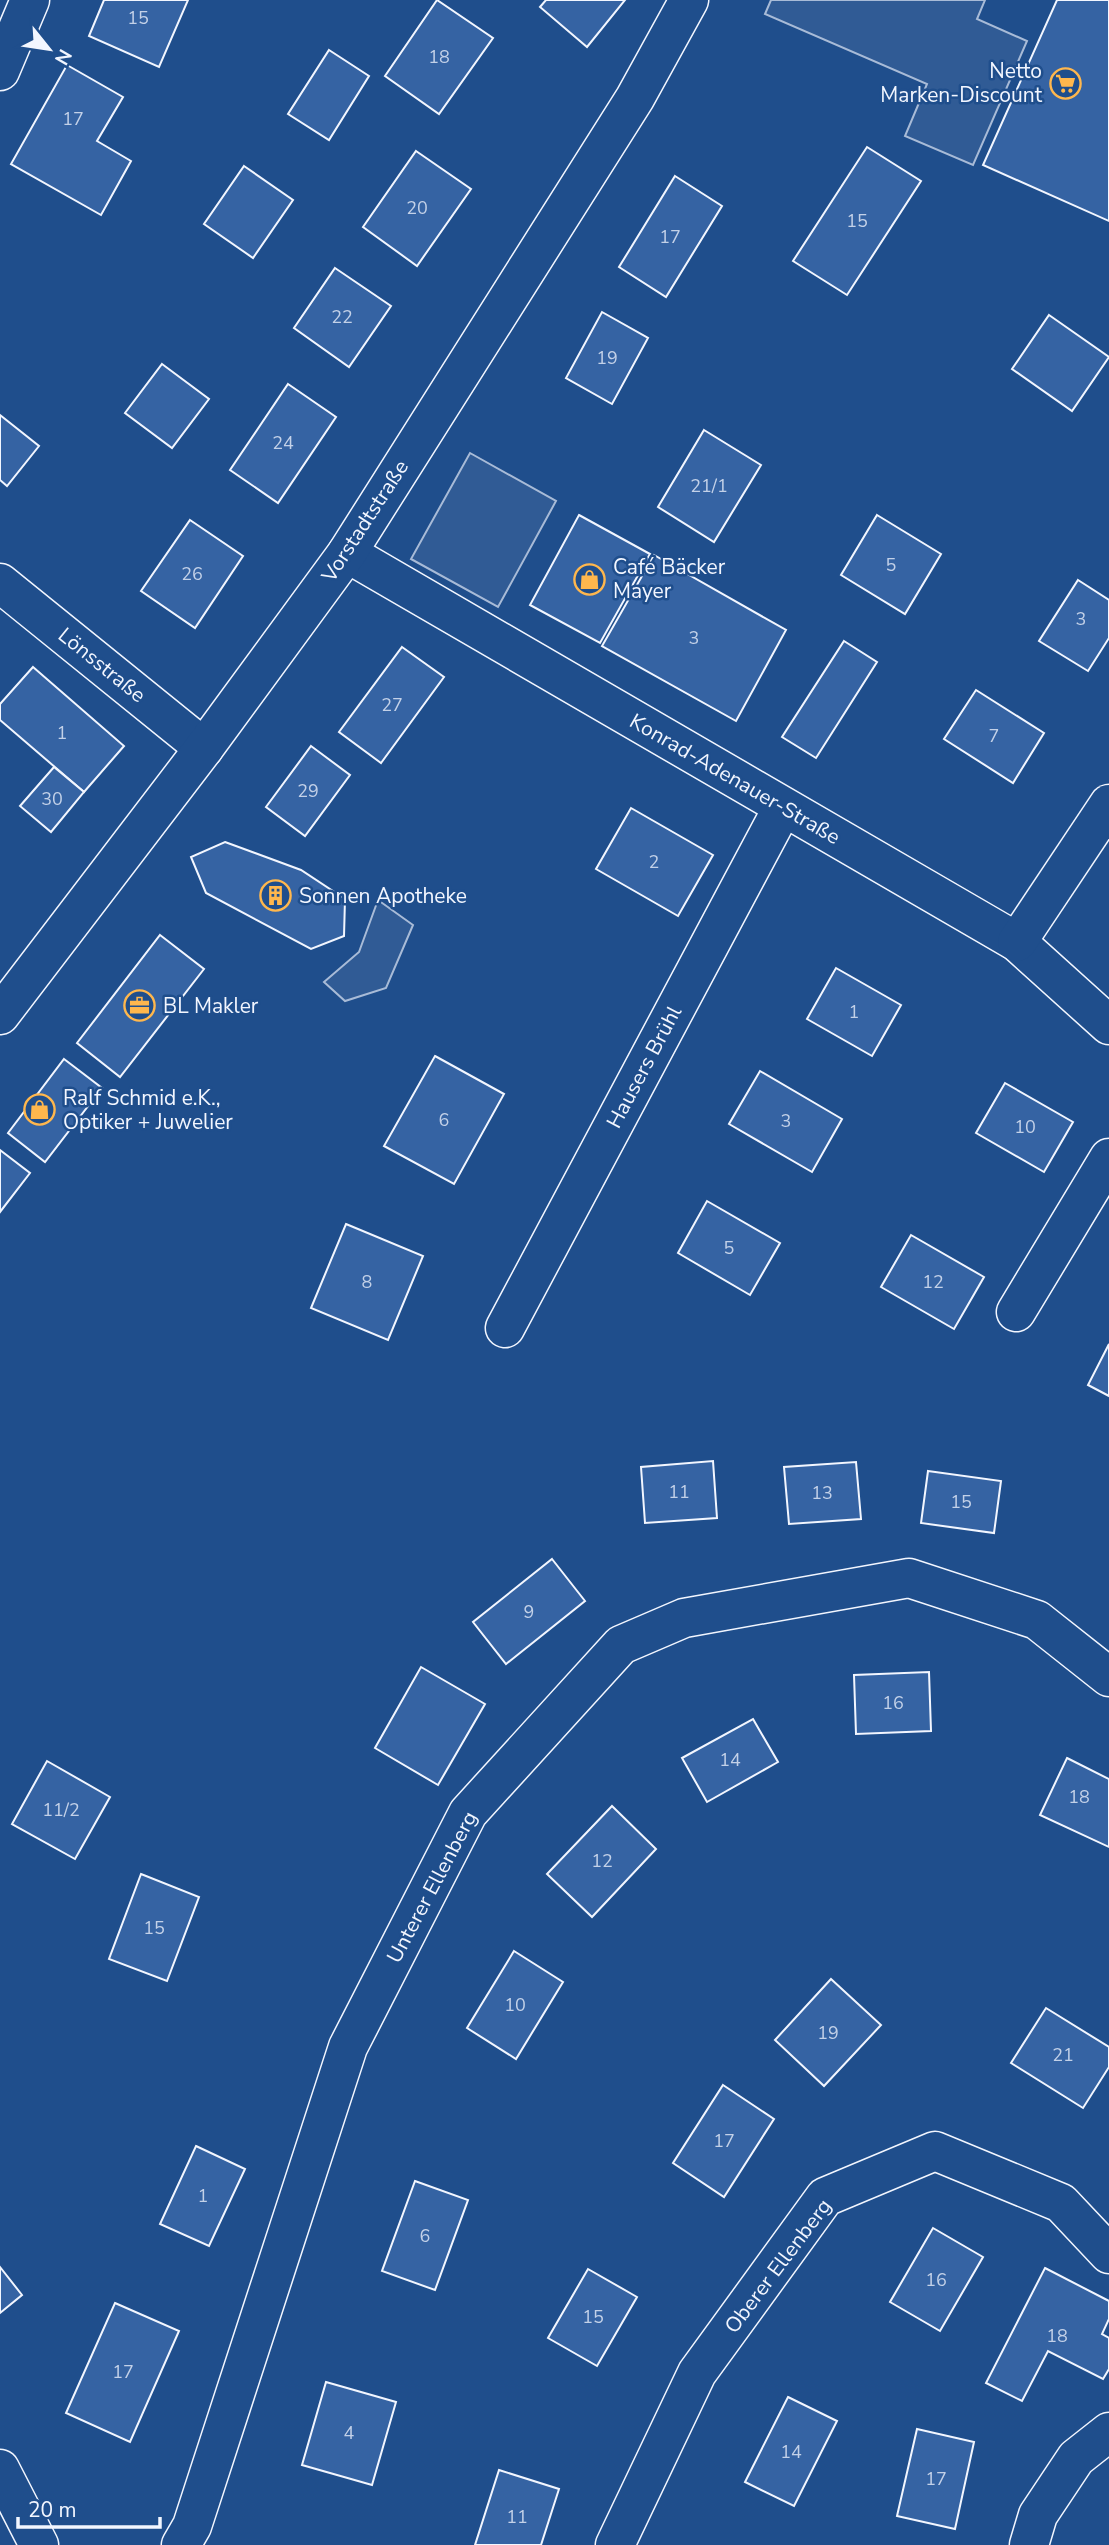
<svg xmlns="http://www.w3.org/2000/svg" width="1109" height="2545" viewBox="0 0 1109 2545" font-family="'Nunito Sans',sans-serif">
<style>
.parking{fill:#305b95;stroke:#a8bbd7;stroke-width:2}
.building{fill:#3563a3;stroke:#f2f6ff;stroke-width:2}
.lines{fill:none;stroke-linecap:round;stroke-linejoin:round}
.street-casing{stroke:#f2f6ff;stroke-width:41}
.secondary-casing{stroke:#f2f6ff;stroke-width:41}
.street{stroke:#1f4e8c;stroke-width:38}
.secondary{stroke:#1f4e8c;stroke-width:38}
.labels{text-anchor:middle;stroke-width:5;stroke-linejoin:round;paint-order:stroke}
.number-label{font-size:18px;fill:#c3d1e8}
.poi-label{font-size:21px;fill:#f2f6ff;stroke:#1f4e8c;text-anchor:start}
.street-label{font-size:21px;fill:#f2f6ff;stroke:#1f4e8c}
</style>
<rect width="100%" height="100%" fill="#1f4e8c"/>
<g class="parking">
<path d="M771 0H985L977 19 1027 41 973 165 905 136 927 84 765 14Z"/>
<path d="M470 453 556 501 498 607 411 559Z"/>
<path d="M378 900 413 925 386 988 345 1001 324 982 359 952Z"/>
</g>
<g class="building">
<path d="M104 0H188L159 67 89 36Z"/>
<path d="M437 0 493 38 439 114 385 76Z"/>
<path d="M546 0H625L587 47 540 7Z"/>
<path d="M1057 0H1109V221L983 165Z"/>
<path d="M329 50 369 76 329 140 288 114Z"/>
<path d="M67 65 123 97 97 141 131 161 101 215 11 164Z"/>
<path d="M867 147 921 181 847 295 793 261Z"/>
<path d="M416 151 471 189 417 266 363 227Z"/>
<path d="M244 166 293 200 253 258 204 224Z"/>
<path d="M675 176 722 206 666 297 619 267Z"/>
<path d="M335 268 391 306 349 367 294 328Z"/>
<path d="M602 312 648 338 612 404 566 378Z"/>
<path d="M1049 315 1109 357 1072 411 1012 369Z"/>
<path d="M162 364 209 399 172 448 125 413Z"/>
<path d="M288 384 336 417 278 503 230 470Z"/>
<path d="M0 415 39 446 7 486 0 480Z"/>
<path d="M704 430 761 465 714 542 658 507Z"/>
<path d="M579 515 650 554 600 643 530 605Z"/>
<path d="M877 515 941 554 905 614 841 575Z"/>
<path d="M190 520 243 556 195 628 141 591Z"/>
<path d="M654 555 786 630 736 721 602 646Z"/>
<path d="M1078 580 1109 600V638L1088 671 1039 641Z"/>
<path d="M844 641 877 662 816 758 782 737Z"/>
<path d="M402 647 444 677 381 763 339 732Z"/>
<path d="M33 667 124 746 84 792 0 720V704Z"/>
<path d="M976 690 1044 733 1013 783 944 739Z"/>
<path d="M311 746 350 775 305 836 266 807Z"/>
<path d="M54 767 84 792 51 832 20 806Z"/>
<path d="M631 808 713 855 678 916 596 869Z"/>
<path d="M225 842 301 870 345 899 344 936 311 949 206 893 191 857Z"/>
<path d="M160 935 204 969 120 1077 77 1043Z"/>
<path d="M836 968 901 1005 872 1056 807 1019Z"/>
<path d="M435 1056 504 1094 454 1184 384 1146Z"/>
<path d="M64 1059 102 1088 45 1162 8 1133Z"/>
<path d="M760 1071 842 1119 812 1172 729 1124Z"/>
<path d="M1005 1083 1073 1122 1044 1172 976 1133Z"/>
<path d="M0 1150 30 1173 0 1212Z"/>
<path d="M707 1201 780 1243 750 1295 678 1253Z"/>
<path d="M346 1224 423 1256 388 1340 311 1308Z"/>
<path d="M911 1235 984 1277 954 1329 881 1287Z"/>
<path d="M1109 1344V1396L1088 1385Z"/>
<path d="M713 1461 717 1518 645 1523 641 1467Z"/>
<path d="M856 1462 861 1519 789 1524 784 1467Z"/>
<path d="M928 1471 1001 1481 994 1533 921 1523Z"/>
<path d="M552 1559 585 1601 506 1664 473 1622Z"/>
<path d="M421 1667 485 1704 438 1785 375 1748Z"/>
<path d="M929 1672 931 1731 856 1734 854 1675Z"/>
<path d="M753 1719 778 1762 707 1802 682 1758Z"/>
<path d="M1067 1758 1109 1779V1847L1040 1815Z"/>
<path d="M47 1761 110 1797 75 1859 12 1824Z"/>
<path d="M612 1806 656 1849 592 1917 547 1874Z"/>
<path d="M141 1874 199 1897 167 1981 109 1959Z"/>
<path d="M514 1951 563 1982 516 2059 467 2028Z"/>
<path d="M831 1979 881 2025 824 2086 775 2040Z"/>
<path d="M1046 2008 1109 2047V2067L1083 2108 1011 2063Z"/>
<path d="M723 2085 774 2119 724 2197 673 2163Z"/>
<path d="M196 2146 245 2169 209 2246 160 2224Z"/>
<path d="M415 2181 468 2200 435 2290 382 2271Z"/>
<path d="M933 2228 983 2257 940 2331 890 2302Z"/>
<path d="M0 2267 22 2295 0 2313Z"/>
<path d="M1045 2268 1109 2301V2319L1102 2334 1109 2338V2369L1103 2379 1048 2351 1022 2401 986 2383Z"/>
<path d="M588 2269 637 2297 597 2366 548 2338Z"/>
<path d="M115 2303 179 2331 130 2442 66 2413Z"/>
<path d="M326 2382 396 2402 372 2485 302 2465Z"/>
<path d="M788 2397 837 2421 794 2506 745 2482Z"/>
<path d="M917 2429 974 2442 955 2529 897 2516Z"/>
<path d="M499 2470 559 2489 541 2545H475Z"/>
</g>
<g class="lines">
<defs>
<g id="street">
<path d="M0 71 30 0"/>
<path d="M347 553 1017 942 1109 1025"/>
<path d="M0 583 204 748"/>
<path d="M1017 942 1109 804"/>
<path d="M1016 1312 1109 1158"/>
<path d="M505 1328 783 807"/>
<path d="M181 2545 192 2526 348 2047 468 1813 621 1645 684 1618 909 1578 1037 1620 1109 1677"/>
<path d="M615 2545 697 2373 825 2197 935 2151 1061 2203 1109 2254"/>
<path d="M1029 2545 1038 2515 1076 2458 1109 2432"/>
</g>
<g id="secondary">
<path d="M0 1015 204 748 347 553 635 98 689 0"/>
<path d="M0 2469 39 2545"/>
</g>
</defs>
<use href="#street" class="street-casing"/>
<use href="#secondary" class="secondary-casing"/>
<use href="#street" class="street"/>
<use href="#secondary" class="secondary"/>
</g>
<defs>
<symbol id="supermarket-ring" viewBox="-11 -11 22 22"><circle r="9.5" fill="#1f4e8c" stroke="#ffb74d" stroke-width="1.5"/><path d="M-6-5.5h2.5l.6 2H6L4.5 2H-2.5L-4.4-4H-6ZM-1.5 3.2a1.3 1.3 0 1 0 .1 0ZM3 3.2a1.3 1.3 0 1 0 .1 0Z" fill="#ffb74d"/></symbol>
<symbol id="shop-ring" viewBox="-11 -11 22 22"><circle r="9.5" fill="#1f4e8c" stroke="#ffb74d" stroke-width="1.5"/><path d="M-5-2.5h2.3a2.7 3.5 0 0 1 5.4 0H5L5.5 6h-11ZM-1.5-2.5h3a1.5 2.3 0 0 0-3 0Z" fill="#ffb74d"/></symbol>
<symbol id="building-ring" viewBox="-11 -11 22 22"><circle r="9.5" fill="#1f4e8c" stroke="#ffb74d" stroke-width="1.5"/><path d="M-4-6H4V6H1V3H-1V6H-4ZM-2.5-4.3h1.7v1.8h-1.7ZM.8-4.3h1.7v1.8H.8ZM-2.5-1h1.7V.8h-1.7ZM.8-1h1.7V.8H.8Z" fill="#ffb74d"/></symbol>
<symbol id="office-ring" viewBox="-11 -11 22 22"><circle r="9.5" fill="#1f4e8c" stroke="#ffb74d" stroke-width="1.5"/><path d="M-6-3h4V-5.5h4V-3h4V5H-6ZM-1-4.5V-3h2v-1.5ZM-6 0V1H6V0Z" fill="#ffb74d"/></symbol>
</defs>
<g fill-rule="evenodd">
<use href="#supermarket-ring" x="1048" y="66" width="35" height="35"/>
<use href="#shop-ring" x="572" y="562" width="35" height="35"/>
<use href="#building-ring" x="258" y="878" width="35" height="35"/>
<use href="#office-ring" x="122" y="988" width="35" height="35"/>
<use href="#shop-ring" x="22" y="1092" width="35" height="35"/>
</g>
<g class="labels">
<g class="number-label">
<text x="138" y="24">15</text>
<text x="439" y="63">18</text>
<text x="73" y="125">17</text>
<text x="417" y="214">20</text>
<text x="857" y="227">15</text>
<text x="670" y="243">17</text>
<text x="342" y="323">22</text>
<text x="607" y="364">19</text>
<text x="283" y="449">24</text>
<text x="709" y="492">21/1</text>
<text x="891" y="571">5</text>
<text x="192" y="580">26</text>
<text x="1081" y="625">3</text>
<text x="694" y="644">3</text>
<text x="392" y="711">27</text>
<text x="62" y="739">1</text>
<text x="994" y="742">7</text>
<text x="308" y="797">29</text>
<text x="52" y="805">30</text>
<text x="654" y="868">2</text>
<text x="854" y="1018">1</text>
<text x="444" y="1126">6</text>
<text x="786" y="1127">3</text>
<text x="1025" y="1133">10</text>
<text x="729" y="1254">5</text>
<text x="367" y="1288">8</text>
<text x="933" y="1288">12</text>
<text x="679" y="1498">11</text>
<text x="822" y="1499">13</text>
<text x="961" y="1508">15</text>
<text x="529" y="1618">9</text>
<text x="893" y="1709">16</text>
<text x="730" y="1766">14</text>
<text x="1079" y="1803">18</text>
<text x="61" y="1816">11/2</text>
<text x="602" y="1867">12</text>
<text x="154" y="1934">15</text>
<text x="515" y="2011">10</text>
<text x="828" y="2039">19</text>
<text x="1063" y="2061">21</text>
<text x="724" y="2147">17</text>
<text x="203" y="2202">1</text>
<text x="425" y="2242">6</text>
<text x="936" y="2286">16</text>
<text x="593" y="2323">15</text>
<text x="1057" y="2342">18</text>
<text x="123" y="2378">17</text>
<text x="349" y="2439">4</text>
<text x="791" y="2458">14</text>
<text x="936" y="2485">17</text>
<text x="517" y="2523">11</text>
</g>
<g class="poi-label">
<text x="1042" y="78" text-anchor="end">Netto<tspan x="1042" dy="24">Marken-Discount</tspan></text>
<text x="613" y="574">Café Bäcker<tspan x="613" dy="24">Mayer</tspan></text>
<text x="299" y="903">Sonnen Apotheke</text>
<text x="163" y="1013">BL Makler</text>
<text x="63" y="1105">Ralf Schmid e.K.,<tspan x="63" dy="24">Optiker + Juwelier</tspan></text>
</g>
<g class="street-label">
<text transform="translate(365 521) rotate(-57)" y="7">Vorstadtstraße</text>
<text transform="translate(102 665) rotate(39)" y="7">Lönsstraße</text>
<text transform="translate(735 779) rotate(30)" y="7">Konrad-Adenauer-Straße</text>
<text transform="translate(644 1067) rotate(-62)" y="7">Hausers Brühl</text>
<text transform="translate(432 1887) rotate(-62)" y="7">Unterer Ellenberg</text>
<text transform="translate(778 2266) rotate(-53)" y="7">Oberer Ellenberg</text>
</g>
</g>
<g transform="translate(49 49) rotate(120)" stroke="#1f4e8c" stroke-width="5" paint-order="stroke">
<path d="M0-5L12 26L0 18L-12 26Z" fill="#f2f6ff"/>
<text y="-10" font-size="19" font-weight="bold" text-anchor="middle" fill="#f2f6ff">N</text>
</g>
<path d="M18 2517v10h142v-10" fill="none" stroke="#f2f6ff" stroke-width="3.5"/>
<text x="28" y="2517" font-size="21" fill="#f2f6ff" stroke="#1f4e8c" stroke-width="5" paint-order="stroke">20 m</text>
</svg>
